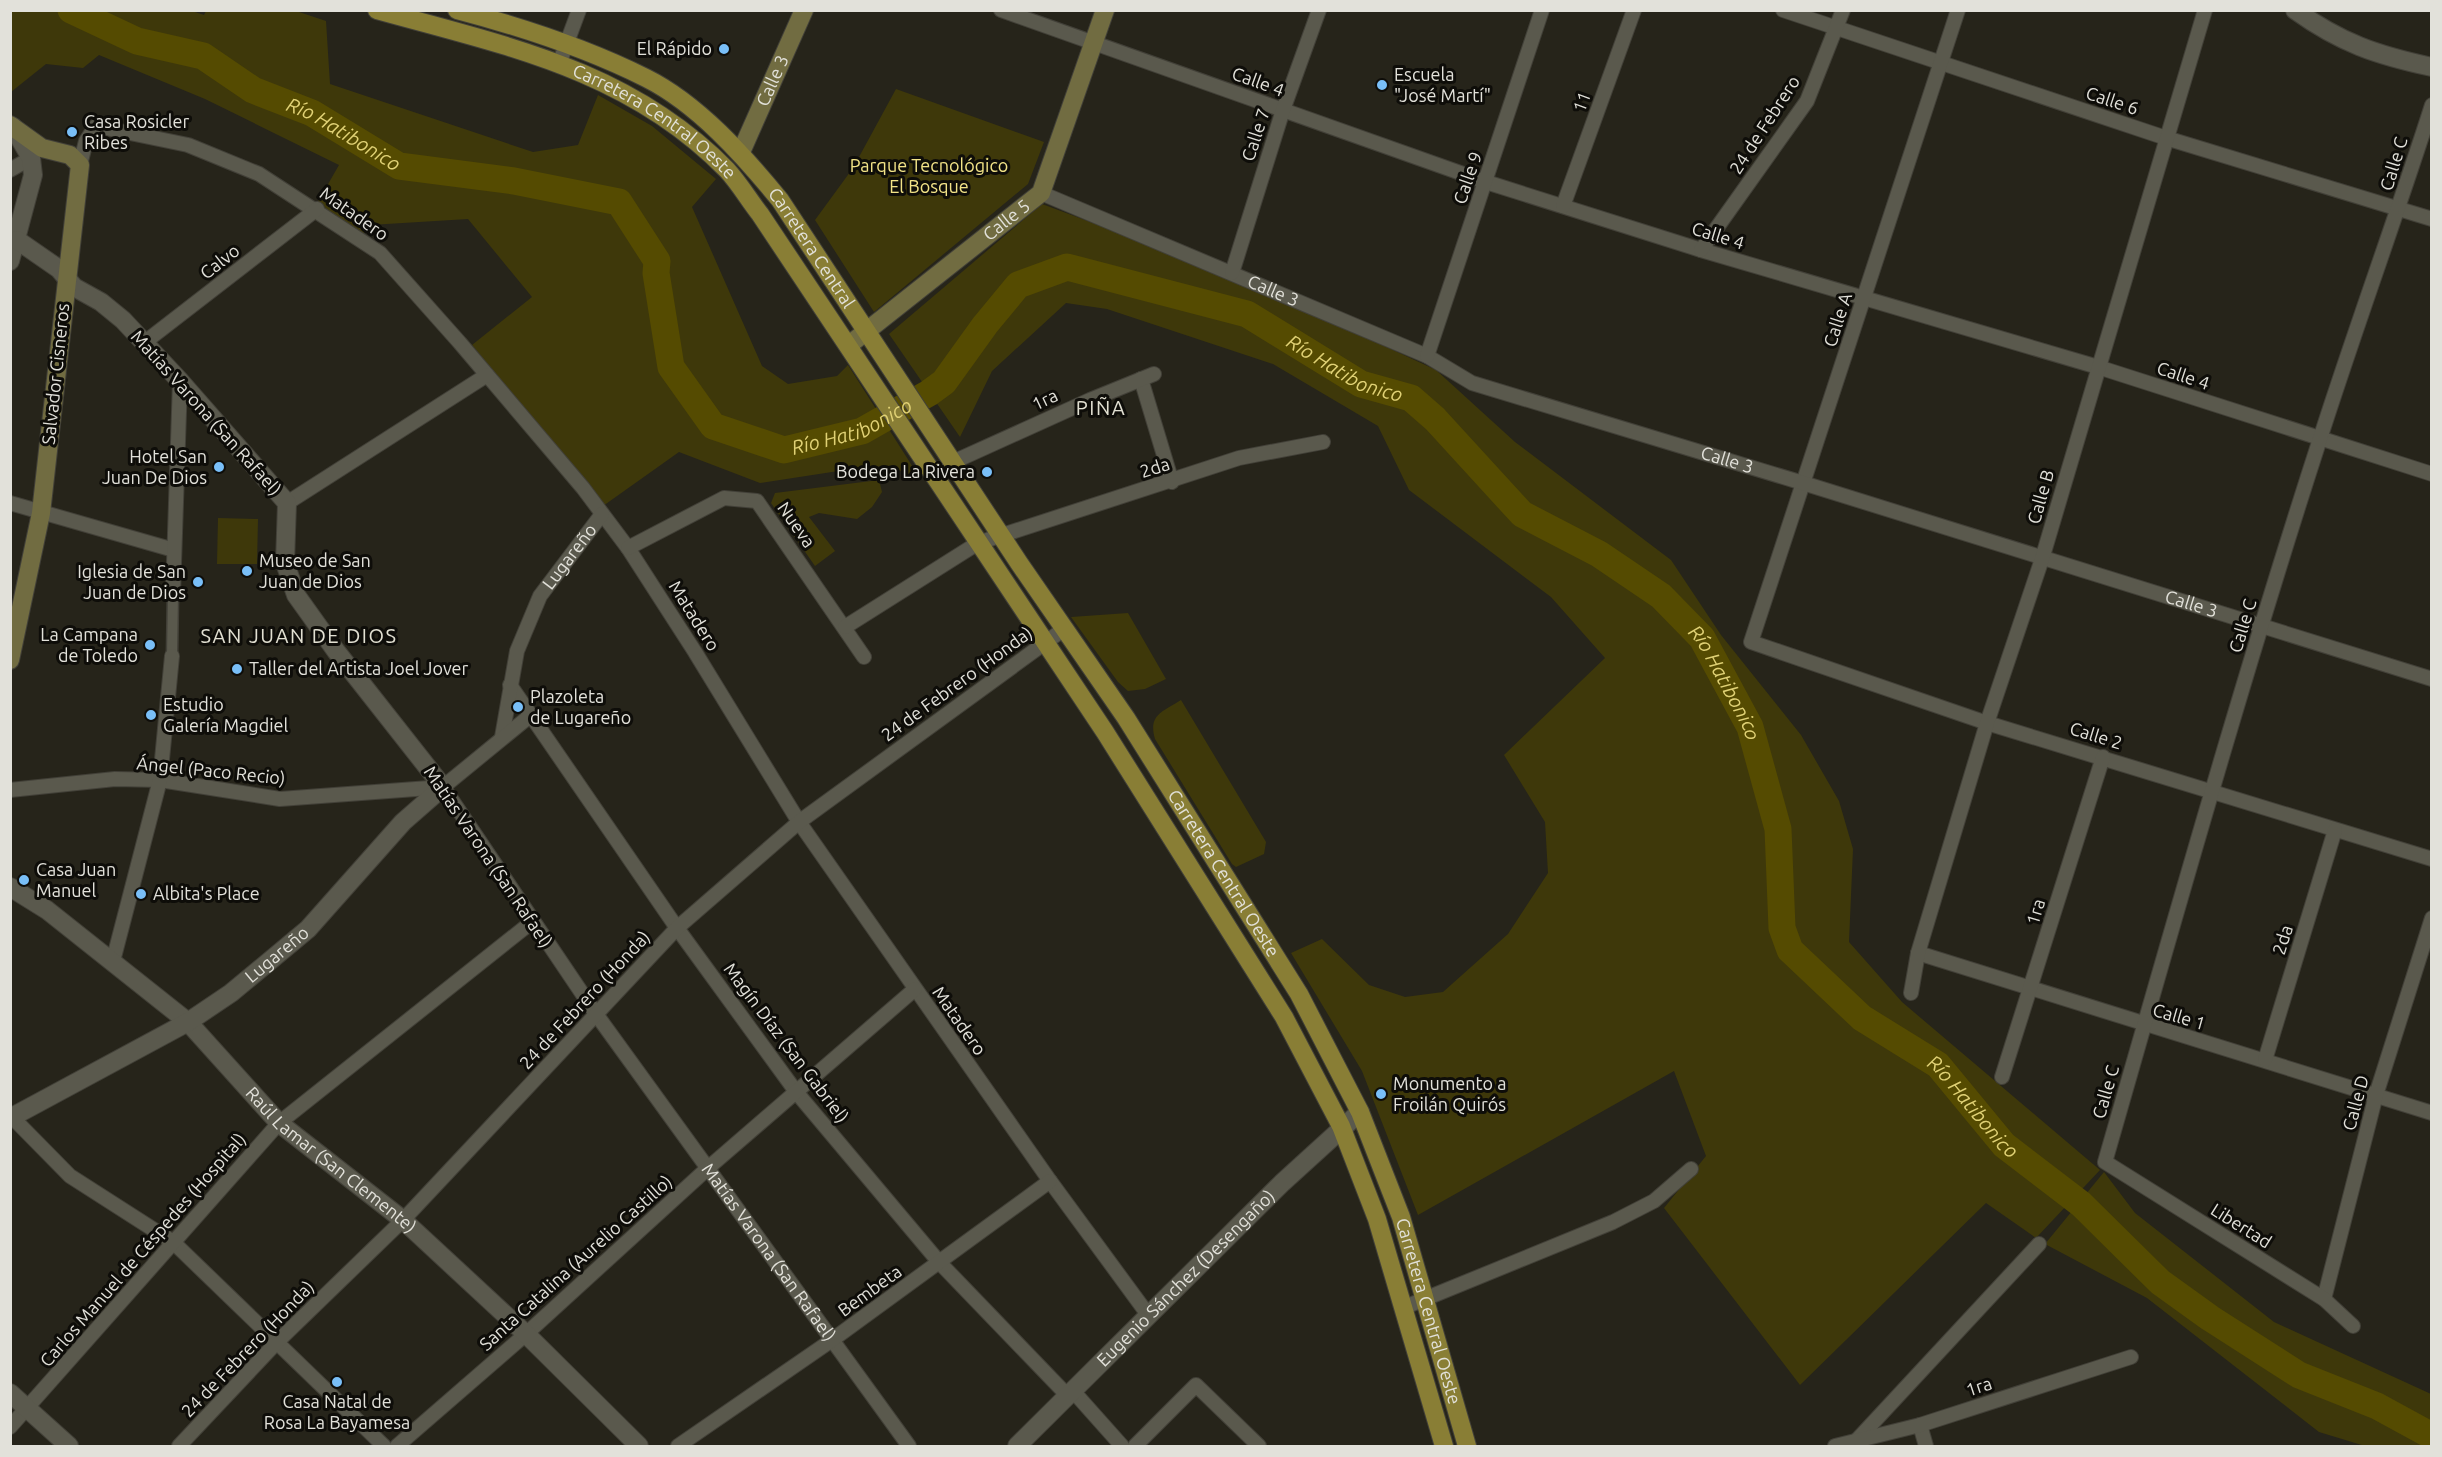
<svg xmlns="http://www.w3.org/2000/svg" width="2442" height="1457" viewBox="0 0 2442 1457" font-family="Ubuntu,sans-serif">
<style>
.green{fill:#3e380a}
.lines{fill:none;stroke-linecap:round;stroke-linejoin:round}
.river{stroke:#554b01;stroke-width:27}
.pedestrian-casing{stroke:#424038;stroke-width:13}
.minor-casing{stroke:#424038;stroke-width:16}
.tertiary-casing{stroke:#424038;stroke-width:20}
.secondary-casing{stroke:#424038;stroke-width:20}
.primary-casing{stroke:#424038;stroke-width:20}
.pedestrian{stroke:#5a594d;stroke-width:10}
.minor{stroke:#5a594d;stroke-width:14}
.tertiary{stroke:#5a594d;stroke-width:18}
.secondary{stroke:#716c41;stroke-width:18}
.primary{stroke:#897e35;stroke-width:18}
.poi-dot{fill:#79bff8;stroke:#0e0d09;stroke-width:2}
.labels{text-anchor:middle;stroke-width:6;stroke-linejoin:round;paint-order:stroke}
.poi-label{font-size:18px;fill:#e2e1da;stroke:#0e0d09;text-anchor:start}
.street-label{font-size:18px;fill:#e2e1da;stroke:#0e0d09}
.park-label{font-size:18px;fill:#f2e387;stroke:#0e0d09}
.water-label{font-size:20px;font-style:italic;fill:#e0d175;stroke:#0e0d09}
.neighbourhood-label{font-size:20px;letter-spacing:1.5px;fill:#e2e0d2;stroke:#0e0d09}
</style>
<rect width="100%" height="100%" fill="#26241a"/>
<g class="green">
<path d="M189 10 204 15 206 11 293 10 326 21 330 84 533 152 578 145 598 95 652 126 716 179 692 207 762 366 788 384 837 376 848 365 916 472 913 477 892 467 871 466 760 483 679 452 603 506 472 345 532 297 468 219 370 225 363 234 316 205 339 165 205 99 99 55 83 68 46 64 11 92V11Z"/>
<path d="M896 89 1044 142 1028 184 874 312 815 220 853 168Z"/>
<path d="M1042 204 1230 274 1436 370 1515 442 1671 560 1721 635 1801 735 1839 801 1853 849 1849 942 1902 1002 2100 1170 2036 1238 1986 1203 1800 1385 1664 1208 1706 1156 1674 1071 1418 1215 1362 1071 1291 953 1322 939 1369 985 1405 997 1443 992 1508 934 1548 873 1545 822 1504 755 1605 658 1551 597 1409 490 1378 426 1273 364 1107 309 1066 303 992 371 960 437 889 334Z"/>
<path d="M879 480 882 492 872 507 857 519 819 513 809 517 835 551 815 566 771 503 775 493Z"/>
<path d="M218 518 258 519 257 564H217Z"/>
<path d="M1128 613 1166 679 1145 689 1128 691 1118 682 1071 617Z"/>
<path d="M1181 700 1266 842 1264 854 1236 867 1232 864 1155 739C1148 715 1162 712 1181 700Z"/>
<path d="M2104 1172 2135 1213 2274 1322 2431 1394V1446H2365L2319 1432 2147 1298 2045 1244Z"/>
</g>
<g class="lines">
<path class="river" id="s1" d="M71 10 137 41 203 56 253 90 312 113 399 166 514 181 619 202 657 261 656 273 671 367 713 426 784 450 862 431 929 393 944 382 985 325 1018 285 1067 267 1247 314 1361 384 1411 398 1435 419 1522 514 1599 554 1661 596 1702 638 1750 727 1778 829 1782 928 1790 950 1862 1018 1938 1065 2004 1145 2081 1204 2160 1282 2210 1318 2299 1375 2377 1406 2432 1436"/>
<defs>
<path id="pedestrian" d="M172 656 173 594"/>
<g id="minor">
<path d="M1001 10 1486 182 1701 250 2098 367 2432 474"/>
<path d="M1783 10 2166 138 2432 219"/>
<path d="M1958 10 1751 642 1987 723 2432 859"/>
<path d="M559 64 579 10"/>
<path d="M80 165 86 141 96 126 188 145 259 174 380 253 460 343 583 488 628 548 695 652 799 822 1050 1181 1149 1316"/>
<path d="M10 170 31 158"/>
<path id="s2" d="M1041 193 1427 356 1472 383 1803 483 2432 679"/>
<path d="M1563 206 1634 10"/>
<path d="M1701 250 1807 101 1843 10"/>
<path d="M1232 273 1283 110 1319 10"/>
<path d="M145 342 317 209"/>
<path d="M1427 356 1542 10"/>
<path d="M1141 379 1172 482"/>
<path d="M953 462 1090 400 1154 374"/>
<path d="M10 503 174 550"/>
<path d="M287 503 487 375"/>
<path d="M628 548 724 498 757 501 864 657"/>
<path d="M173 594 180 381"/>
<path d="M845 627 978 543 1239 458 1323 442"/>
<path d="M510 685 677 928 797 1093 939 1262 1068 1396"/>
<path id="s3" d="M502 737 517 651 540 596 602 514"/>
<path id="s4" d="M443 787 596 1014 909 1446"/>
<path d="M443 787 531 715"/>
<path d="M10 790 115 779 160 780 280 799 443 787"/>
<path d="M1918 953 2432 1113"/>
<path d="M113 961 160 780 172 656"/>
<path d="M1911 993 1918 953 1987 723 2042 559 2205 10"/>
<path d="M2265 1060 2335 830"/>
<path d="M2002 1077 2103 757"/>
<path d="M10 1115 70 1176 173 1242 384 1446"/>
<path d="M2324 1299 2376 1095 2432 918"/>
<path d="M1405 1307 1613 1222 1654 1201 1691 1169"/>
<path d="M2353 1326 2324 1299 2105 1162C2174 922 2242 680 2319 442 2355 329 2396 218 2432 105"/>
<path d="M1073 1391 1122 1446"/>
<path d="M1920 1425 1926 1446"/>
<path d="M10 1427 279 1123 533 921"/>
<path d="M1856 1441 2039 1244"/>
<path d="M179 1446 277 1342 403 1220 677 928 799 822 1064 629"/>
<path d="M397 1446 526 1334 708 1168 915 989"/>
<path d="M678 1446 832 1340 1050 1181"/>
<path d="M1135 1446 1196 1385 1259 1446"/>
<path d="M1835 1446 1920 1425 2131 1357"/>
</g>
<g id="tertiary">
<path d="M2295 10C2341 43 2376 55 2432 67"/>
<path d="M10 261 33 175 31 158 13 127"/>
<path id="s5" d="M10 887 47 910 188 1022 279 1123 403 1220 526 1334 639 1446"/>
<path id="s6" d="M10 1118 188 1022 231 993 308 929 403 822 443 787 336 651 296 595 285 563 287 503 180 381 123 320 101 302 74 287 59 269 17 240"/>
<path d="M10 1393 69 1446"/>
<path id="s7" d="M1017 1446 1282 1183 1360 1112"/>
</g>
<g id="secondary">
<path d="M10 125 42 148 70 155 80 165 41 513 10 660"/>
<path id="s8" d="M741 152 804 10"/>
<path id="s9" d="M849 345 1041 193 1105 10"/>
</g>
<g id="primary">
<path id="s10" d="M377 10C507 46 629 70 727 170 739 183 749 200 760 214L1105 732 1284 1017 1341 1126 1377 1219 1444 1446"/>
<path id="s11" d="M457 10C518 26 590 50 646 78 698 104 744 156 780 200L1019 563 1126 718 1299 994 1360 1112 1401 1217 1467 1446"/>
</g>
</defs>
<use href="#pedestrian" class="pedestrian-casing"/>
<use href="#minor" class="minor-casing"/>
<use href="#tertiary" class="tertiary-casing"/>
<use href="#secondary" class="secondary-casing"/>
<use href="#primary" class="primary-casing"/>
<use href="#pedestrian" class="pedestrian"/>
<use href="#minor" class="minor"/>
<use href="#tertiary" class="tertiary"/>
<use href="#secondary" class="secondary"/>
<use href="#primary" class="primary"/>
</g>
<g class="poi-dot">
<circle cx="724" cy="49" r="6"/>
<circle cx="1382" cy="85" r="6"/>
<circle cx="72" cy="132" r="6"/>
<circle cx="219" cy="467" r="6"/>
<circle cx="987" cy="472" r="6"/>
<circle cx="247" cy="571" r="6"/>
<circle cx="198" cy="582" r="6"/>
<circle cx="150" cy="645" r="6"/>
<circle cx="237" cy="669" r="6"/>
<circle cx="518" cy="707" r="6"/>
<circle cx="151" cy="715" r="6"/>
<circle cx="24" cy="880" r="6"/>
<circle cx="141" cy="894" r="6"/>
<circle cx="1381" cy="1094" r="6"/>
<circle cx="337" cy="1382" r="6"/>
</g>
<g class="labels">
<g class="poi-label">
<text x="712" y="55" text-anchor="end">El Rápido</text>
<text x="1394" y="81">Escuela<tspan x="1394" dy="21">"José Martí"</tspan></text>
<text x="84" y="128">Casa Rosicler<tspan x="84" dy="21">Ribes</tspan></text>
<text x="207" y="463" text-anchor="end">Hotel San<tspan x="207" dy="21">Juan De Dios</tspan></text>
<text x="975" y="478" text-anchor="end">Bodega La Rivera</text>
<text x="259" y="567">Museo de San<tspan x="259" dy="21">Juan de Dios</tspan></text>
<text x="186" y="578" text-anchor="end">Iglesia de San<tspan x="186" dy="21">Juan de Dios</tspan></text>
<text x="138" y="641" text-anchor="end">La Campana<tspan x="138" dy="21">de Toledo</tspan></text>
<text x="249" y="675">Taller del Artista Joel Jover</text>
<text x="530" y="703">Plazoleta<tspan x="530" dy="21">de Lugareño</tspan></text>
<text x="163" y="711">Estudio<tspan x="163" dy="21">Galería Magdiel</tspan></text>
<text x="36" y="876">Casa Juan<tspan x="36" dy="21">Manuel</tspan></text>
<text x="153" y="900">Albita's Place</text>
<text x="1393" y="1090">Monumento a<tspan x="1393" dy="21">Froilán Quirós</tspan></text>
<text x="337" y="1408" text-anchor="middle">Casa Natal de<tspan x="337" dy="21">Rosa La Bayamesa</tspan></text>
</g>
<g class="street-label">
<text dy="6" stroke="none"><textPath href="#s8" startOffset="78">Calle 3</textPath></text>
<text transform="translate(1258 82) rotate(20)" y="6">Calle 4</text>
<text transform="translate(2112 101) rotate(18)" y="6">Calle 6</text>
<text transform="translate(1582 102) rotate(-70)" y="6">11</text>
<text dy="6" stroke="none"><textPath href="#s10" startOffset="302">Carretera Central Oeste</textPath></text>
<text transform="translate(1765 125) rotate(-57)" y="6">24 de Febrero</text>
<text transform="translate(1256 135) rotate(-72)" y="6">Calle 7</text>
<text transform="translate(2394 164) rotate(-73)" y="6">Calle C</text>
<text transform="translate(1468 178) rotate(-71)" y="6">Calle 9</text>
<text transform="translate(354 214) rotate(35)" y="6">Matadero</text>
<text dy="6" stroke="none"><textPath href="#s9" startOffset="201">Calle 5</textPath></text>
<text transform="translate(1718 236) rotate(17)" y="6">Calle 4</text>
<text dy="6" stroke="none"><textPath href="#s11" startOffset="441">Carretera Central</textPath></text>
<text transform="translate(220 262) rotate(-38)" y="6">Calvo</text>
<text dy="6" stroke="none"><textPath href="#s2" startOffset="252">Calle 3</textPath></text>
<text transform="translate(1838 320) rotate(-72)" y="6">Calle A</text>
<text transform="translate(56 374) rotate(-84)" y="6">Salvador Cisneros</text>
<text transform="translate(2183 376) rotate(18)" y="6">Calle 4</text>
<text transform="translate(1045 400) rotate(-25)" y="6">1ra</text>
<text transform="translate(206 413) rotate(48)" y="6">Matías Varona (San Rafael)</text>
<text dy="6" stroke="none"><textPath href="#s2" startOffset="738">Calle 3</textPath></text>
<text transform="translate(1155 468) rotate(-18)" y="6">2da</text>
<text transform="translate(2041 497) rotate(-74)" y="6">Calle B</text>
<text transform="translate(796 525) rotate(55)" y="6">Nueva</text>
<text dy="6" stroke="none"><textPath href="#s3" startOffset="196">Lugareño</textPath></text>
<text dy="6" stroke="none"><textPath href="#s2" startOffset="1224">Calle 3</textPath></text>
<text transform="translate(694 616) rotate(58)" y="6">Matadero</text>
<text transform="translate(2243 626) rotate(-73)" y="6">Calle C</text>
<text transform="translate(957 684) rotate(-36)" y="6">24 de Febrero (Honda)</text>
<text transform="translate(2096 736) rotate(17)" y="6">Calle 2</text>
<text transform="translate(211 771) rotate(6)" y="6">Ángel (Paco Recio)</text>
<text transform="translate(488 857) rotate(56)" y="6">Matías Varona (San Rafael)</text>
<text dy="6" stroke="none"><textPath href="#s11" startOffset="1190">Carretera Central Oeste</textPath></text>
<text transform="translate(2036 912) rotate(-73)" y="6">1ra</text>
<text transform="translate(2283 940) rotate(-73)" y="6">2da</text>
<text dy="6" stroke="none"><textPath href="#s6" startOffset="314">Lugareño</textPath></text>
<text transform="translate(585 1000) rotate(-47)" y="6">24 de Febrero (Honda)</text>
<text transform="translate(2179 1017) rotate(16)" y="6">Calle 1</text>
<text transform="translate(959 1021) rotate(55)" y="6">Matadero</text>
<text transform="translate(786 1043) rotate(53)" y="6">Magín Díaz (San Gabriel)</text>
<text transform="translate(2106 1092) rotate(-74)" y="6">Calle C</text>
<text transform="translate(2356 1103) rotate(-75)" y="6">Calle D</text>
<text dy="6" stroke="none"><textPath href="#s5" startOffset="423">Raúl Lamar (San Clemente)</textPath></text>
<text transform="translate(2241 1226) rotate(32)" y="6">Libertad</text>
<text transform="translate(143 1250) rotate(-49)" y="6">Carlos Manuel de Céspedes (Hospital)</text>
<text dy="6" stroke="none"><textPath href="#s4" startOffset="568">Matías Varona (San Rafael)</textPath></text>
<text transform="translate(576 1263) rotate(-42)" y="6">Santa Catalina (Aurelio Castillo)</text>
<text dy="6" stroke="none"><textPath href="#s7" startOffset="238">Eugenio Sánchez (Desengaño)</textPath></text>
<text transform="translate(870 1291) rotate(-36)" y="6">Bembeta</text>
<text dy="6" stroke="none"><textPath href="#s11" startOffset="1676">Carretera Central Oeste</textPath></text>
<text transform="translate(248 1349) rotate(-46)" y="6">24 de Febrero (Honda)</text>
<text transform="translate(1979 1387) rotate(-18)" y="6">1ra</text>
</g>
<g class="park-label">
<text x="929" y="172">Parque Tecnológico<tspan x="929" dy="21">El Bosque</tspan></text>
</g>
<g class="water-label">
<text dy="7" stroke="none"><textPath href="#s1" startOffset="302">Río Hatibonico</textPath></text>
<text dy="7" stroke="none"><textPath href="#s1" startOffset="1563">Río Hatibonico</textPath></text>
<text dy="7" stroke="none"><textPath href="#s1" startOffset="986">Río Hatibonico</textPath></text>
<text dy="7" stroke="none"><textPath href="#s1" startOffset="2067">Río Hatibonico</textPath></text>
<text dy="7" stroke="none"><textPath href="#s1" startOffset="2589">Río Hatibonico</textPath></text>
</g>
<g class="neighbourhood-label">
<text x="1101" y="415">PIÑA</text>
<text x="299" y="643">SAN JUAN DE DIOS</text>
</g>
</g>
<rect width="2442" height="1457" fill="none" stroke="#e2e1da" stroke-width="24"/>
</svg>
